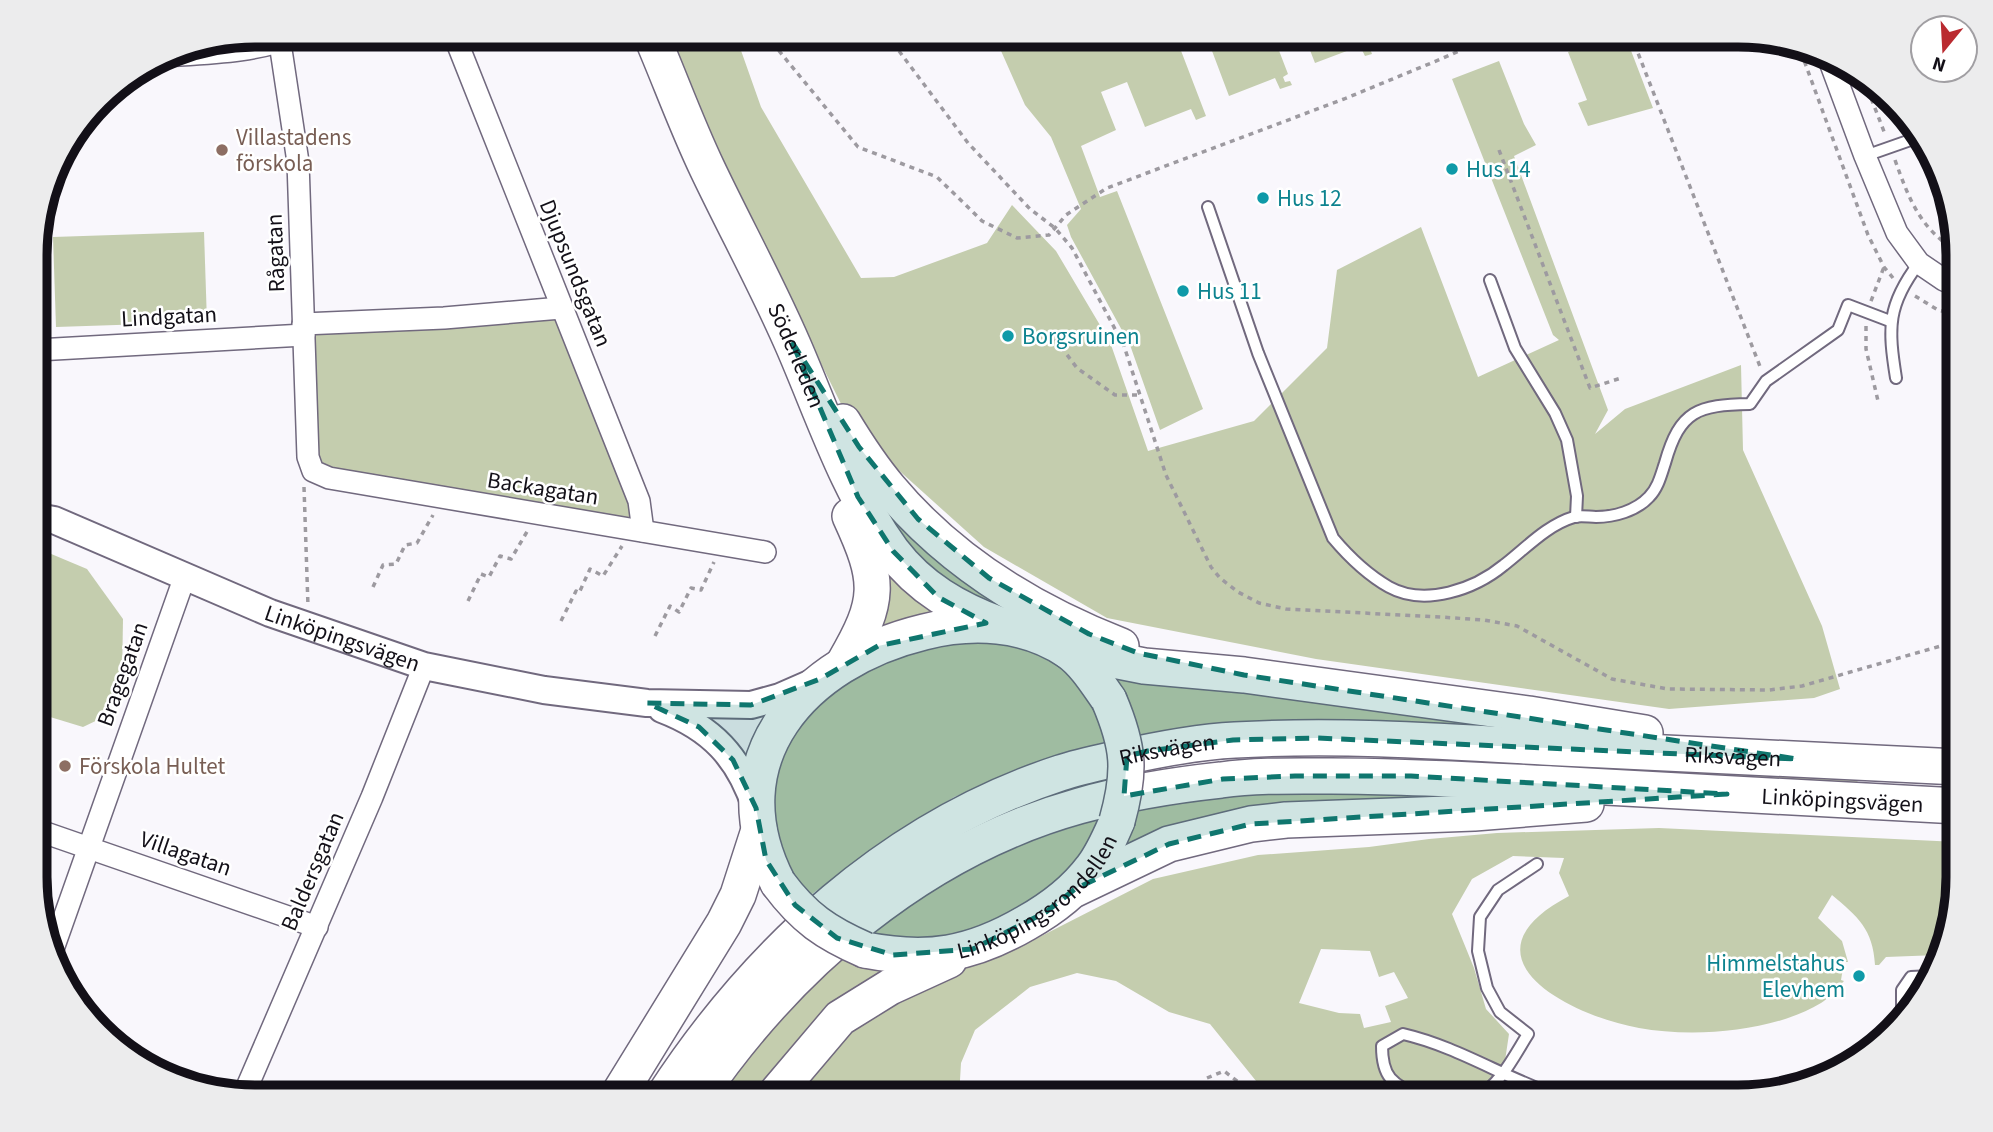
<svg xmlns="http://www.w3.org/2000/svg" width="1993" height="1132" viewBox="0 0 1993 1132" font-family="'Source Sans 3',sans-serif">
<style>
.green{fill:#c4cdae;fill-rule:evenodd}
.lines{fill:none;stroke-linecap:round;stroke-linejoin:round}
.service-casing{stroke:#71697e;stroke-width:14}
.minor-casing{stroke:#71697e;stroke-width:24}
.tertiary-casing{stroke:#71697e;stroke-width:30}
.trunk-casing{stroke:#71697e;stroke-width:38}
.path{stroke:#9d9aa0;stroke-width:3.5;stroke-dasharray:5 5;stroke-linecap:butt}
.service{stroke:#fff;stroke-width:10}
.minor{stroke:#fff;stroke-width:21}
.tertiary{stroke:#fff;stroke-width:26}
.trunk{stroke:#fff;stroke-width:35}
.trunk-bridge-casing{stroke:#71697e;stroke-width:38;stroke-linecap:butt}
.trunk-bridge{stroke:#fff;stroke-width:35}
.marked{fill:#0f766e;fill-opacity:0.2;stroke:#0f766e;stroke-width:5;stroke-dasharray:14 9;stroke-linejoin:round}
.education-dot{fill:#8d6e63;stroke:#fff;stroke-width:2.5}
.culture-dot{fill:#0f9aa8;stroke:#fff;stroke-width:2.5}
.labels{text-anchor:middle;stroke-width:5;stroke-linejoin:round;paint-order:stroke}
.education-label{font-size:23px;fill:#785e54;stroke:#fff;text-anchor:start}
.culture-label{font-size:23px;fill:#0d838f;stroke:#fff;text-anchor:start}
.street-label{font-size:23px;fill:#131018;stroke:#fff}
.rim{fill:none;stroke:#131018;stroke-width:9}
</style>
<rect width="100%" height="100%" fill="#f9f7fc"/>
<g class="green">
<path d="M667 35H743L738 42 761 107 861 278 894 277 987 243 1012 205 1056 251 1110 342 1148 451 1254 421 1327 348 1337 270 1421 227 1478 377 1559 340 1553 335 1452 79 1499 61 1524 124 1536 145 1514 156 1608 410 1595 434 1625 409 1741 365 1743 450 1822 626 1840 689 1814 698 1669 709 1316 659 1107 618 984 547 854 430 706 132Z"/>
<path d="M994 35H1175L1206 116 1196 120 1191 109 1145 127 1127 82 1101 92 1116 130 1081 146 1100 197 1117 191 1203 409 1160 430 1130 345 1071 237 1067 225 1081 209 1051 137 1025 105Z"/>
<path d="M1206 35H1273L1288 74 1283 77 1285 82 1290 81 1292 85 1280 89 1275 78 1229 96Z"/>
<path d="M1304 35H1371L1373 40 1368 43 1372 54 1365 56 1360 46 1315 63Z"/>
<path d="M1581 35H1625L1653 108 1588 126 1578 103 1587 100 1568 52 1585 45Z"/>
<path d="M204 232 207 322 56 327 53 237Z"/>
<path d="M554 317 637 519 320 472 314 333Z"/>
<path d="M862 462 1036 621 943 587 888 528Z"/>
<path d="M37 548 87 569 123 619 122 678 106 716 83 727 37 713Z"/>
<path d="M883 561 954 617 875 639Z"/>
<path d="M972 635 1054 657 1091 692 1111 740 1048 759 954 797 879 844 808 897 784 868 770 790 800 715 882 651Z"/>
<path d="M1109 672 1536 731C1443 727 1348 717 1254 721 1215 723 1176 729 1138 735Z"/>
<path d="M1436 755 1857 779 1858 784 1430 765V759Z"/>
<path d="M1290 792 1466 797 1122 856 1134 811 1222 796Z"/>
<path d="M1106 817 1066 876 995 926 929 941 868 935 879 924C905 908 931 889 958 874 1004 849 1055 832 1106 817Z"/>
<path d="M1659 828 1958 842V891L1938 955 1886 957 1879 965H1875C1873 929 1858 917 1832 895L1818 918 1842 941 1848 962H1844L1841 980 1844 981C1837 988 1829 998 1821 1003 1773 1032 1694 1038 1639 1028 1567 1015 1455 956 1569 896L1559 873 1564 858 1513 856 1472 879 1452 914 1474 968 1486 1009 1509 1034 1503 1074 1477 1097H1420L1404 1090 1406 1097H1269L1210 1024 1169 1012 1116 981 1077 973 1030 987 975 1030 961 1063 959 1097H787L839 1035 932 977 1006 954 1153 879 1258 855 1369 847 1429 839 1497 833ZM1321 949 1370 951 1379 977 1394 972 1408 998 1385 1006 1391 1022 1364 1028 1360 1014 1339 1013 1299 1003Z"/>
<path d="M846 957 901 968 761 1097H717L758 1042 797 999Z"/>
</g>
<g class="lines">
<defs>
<g id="service">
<path d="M1865 156 1922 136"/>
<path d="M1208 207 1258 353 1333 538C1349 557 1368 575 1389 587 1425 607 1475 589 1504 565 1526 548 1547 525 1574 517 1581 515 1589 517 1596 517 1614 517 1636 511 1649 497 1658 488 1661 475 1665 463 1680 410 1698 405 1750 404L1766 381 1838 330 1848 305 1890 321"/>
<path d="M1490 280 1515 348 1555 413 1567 440 1577 496 1576 517"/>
<path d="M1896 378C1888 328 1887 305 1919 263"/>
<path d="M1902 1013V990L1911 977 1932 976"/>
<path d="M1420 1097C1392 1083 1382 1078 1382 1046L1403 1034C1459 1047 1506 1079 1561 1097"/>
<path d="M1477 1097C1501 1084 1514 1056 1528 1034L1500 1012 1487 988 1478 951 1480 917 1498 890 1537 864"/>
</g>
<g id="minor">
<path d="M276 35 280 43 298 162 308 457 313 471 329 478 765 552"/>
<path d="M454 35 639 501 643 531"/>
<path d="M164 56C210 53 257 52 299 35"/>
<path d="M1829 59 1865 156 1897 233 1919 263 1944 280 1958 286"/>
<path d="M303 324 444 318 561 308"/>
<path d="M37 350 304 335"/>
<path d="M37 830 317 927"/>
<path d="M53 949 185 576"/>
<path d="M244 1094 372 797 424 666"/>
</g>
<g id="tertiary">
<path id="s1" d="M37 517 54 520 270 613 424 666 544 690 647 703 751 705 780 697 812 683"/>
<path d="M662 709C712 728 739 757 756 808"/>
</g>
<g id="trunk">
<path id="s2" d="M651 35C670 79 686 124 707 168 735 227 767 285 793 345 823 414 847 489 892 551 920 588 957 609 1000 625"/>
<path d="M843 422C857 445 872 468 889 488 950 561 1033 612 1121 646"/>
<path d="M1068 651 1144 666 1244 675 1529 714 1645 733"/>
<path d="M844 663C881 600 880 581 850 516"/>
<path d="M778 883C714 759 804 661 924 632 972 620 1025 622 1068 651 1085 663 1097 683 1109 700"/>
<path d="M1075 889 1169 844 1251 824 1286 820 1474 813 1586 804"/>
<path id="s3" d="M865 950C928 962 971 955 1026 923 1051 909 1074 892 1092 868 1103 854 1110 837 1117 821"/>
<path d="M617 1097 724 923 738 895 759 830"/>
<path id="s4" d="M663 1097C758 951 892 828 1060 773 1078 767 1097 763 1115 759 1155 750 1195 742 1235 740 1338 734 1441 741 1543 747 1681 754 1819 760 1958 767"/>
<path id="s5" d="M698 1097C789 964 921 850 1079 806 1125 793 1174 785 1221 780 1257 775 1295 776 1331 776 1405 776 1478 780 1552 784 1687 792 1822 799 1958 806"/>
<path d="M773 1097 840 1018 890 987 949 960"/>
</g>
</defs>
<use href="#service" class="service-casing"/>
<use href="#minor" class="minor-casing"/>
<use href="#tertiary" class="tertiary-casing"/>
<use href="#trunk" class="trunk-casing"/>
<g class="path">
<path d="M766 35 858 147 937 177 982 221 1017 238 1049 235 1066 215 1107 188 1344 99 1441 59 1461 50 1471 35"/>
<path d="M887 35 968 143 1030 209 1055 228 1072 248 1124 346 1166 475 1211 567 1220 578 1238 592 1259 603 1286 609 1440 617 1484 620 1517 626 1612 679 1668 689 1769 690 1802 686 1958 641"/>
<path d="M1631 35 1761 369"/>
<path d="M1801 52 1868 235 1884 267 1893 278"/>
<path d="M1864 80 1885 134"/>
<path d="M1499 150 1590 388 1621 378"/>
<path d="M1895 160C1909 199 1920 229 1957 251"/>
<path d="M1915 296 1938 310 1958 315"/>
<path d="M1871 301 1884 267"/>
<path d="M1866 326V349L1878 401"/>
<path d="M1049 331 1077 368 1115 395H1140"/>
<path d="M304 487 308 606"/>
<path d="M373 587 383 565 396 564 405 545 417 543 433 515"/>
<path d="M468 601 481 574 489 577 500 556 511 559 528 530"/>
<path d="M561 621 576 591 579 593 590 569 603 576 622 546"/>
<path d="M655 636 670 606 679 612 691 588 701 590 714 562"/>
<path d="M1931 963 1940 950"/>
<path d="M1207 1078 1224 1071 1258 1097"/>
<path d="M1171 1097 1192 1087"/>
<path d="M1338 1097 1350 1093"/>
<path d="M1349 1097 1350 1093 1371 1097"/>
</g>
<use href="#service" class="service"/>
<use href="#minor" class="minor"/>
<use href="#tertiary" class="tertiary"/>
<use href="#trunk" class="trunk"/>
<defs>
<g id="trunk-bridge">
<path d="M1109 700C1129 747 1131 771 1117 821"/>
<path d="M778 883C804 918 826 933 865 950"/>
</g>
</defs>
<use href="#trunk-bridge" class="trunk-bridge-casing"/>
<use href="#trunk-bridge" class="trunk-bridge"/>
</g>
<path class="marked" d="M792 342 859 447 918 519 989 578 1089 634 1138 653 1244 675 1797 759 1317 738 1233 740 1148 751 1127 756 1124 796 1223 779 1295 776H1411L1727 794 1251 824 1169 844 1075 889 1046 912 973 949 893 955 837 938 795 905 766 860 756 808 733 760 699 727 647 703 751 705 820 679 878 646 986 623 938 597 893 551 858 497Z"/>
<g class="education-dot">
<circle cx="222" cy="150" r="7"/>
<circle cx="65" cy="766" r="7"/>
</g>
<g class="culture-dot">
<circle cx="1452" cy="169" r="7"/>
<circle cx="1263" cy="198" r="7"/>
<circle cx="1183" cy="291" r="7"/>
<circle cx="1008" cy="336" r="7"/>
<circle cx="1859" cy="976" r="7"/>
</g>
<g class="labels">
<g class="education-label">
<text x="236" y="145">Villastadens<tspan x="236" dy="26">förskola</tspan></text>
<text x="79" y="774">Förskola Hultet</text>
</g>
<g class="culture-label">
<text x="1466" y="177">Hus 14</text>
<text x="1277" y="206">Hus 12</text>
<text x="1197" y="299">Hus 11</text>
<text x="1022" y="344">Borgsruinen</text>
<text x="1845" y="971" text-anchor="end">Himmelstahus<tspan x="1845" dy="26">Elevhem</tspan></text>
</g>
<g class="street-label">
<text transform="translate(275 253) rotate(-92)" y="8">Rågatan</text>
<text transform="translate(576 273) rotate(68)" y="8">Djupsundsgatan</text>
<text transform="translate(169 316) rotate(-3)" y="8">Lindgatan</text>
<text dy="8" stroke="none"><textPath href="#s2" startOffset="352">Söderleden</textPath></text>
<text transform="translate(543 488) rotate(9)" y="8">Backagatan</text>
<text dy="8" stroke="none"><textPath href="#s1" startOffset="329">Linköpingsvägen</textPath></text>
<text transform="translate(122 674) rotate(-70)" y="8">Bragegatan</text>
<text dy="8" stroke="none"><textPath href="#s4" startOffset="632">Riksvägen</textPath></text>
<text dy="8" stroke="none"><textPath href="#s4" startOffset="1199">Riksvägen</textPath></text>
<text dy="8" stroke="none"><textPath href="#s5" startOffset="1256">Linköpingsvägen</textPath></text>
<text transform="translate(186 853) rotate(19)" y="8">Villagatan</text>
<text transform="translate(312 871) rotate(-67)" y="8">Baldersgatan</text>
<text dy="8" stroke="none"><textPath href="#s3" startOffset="192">Linköpingsrondellen</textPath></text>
</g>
</g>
<path d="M0 0H1993V1132H0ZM255 47H1738A208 208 0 0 1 1946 255V877A208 208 0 0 1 1738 1085H255A208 208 0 0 1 47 877V255A208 208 0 0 1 255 47Z" fill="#ececed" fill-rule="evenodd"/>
<path class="rim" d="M255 47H1738A208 208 0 0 1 1946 255V877A208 208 0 0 1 1738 1085H255A208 208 0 0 1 47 877V255A208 208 0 0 1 255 47Z"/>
<g transform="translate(1944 49) rotate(198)"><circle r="33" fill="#ffffff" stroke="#a19fa3" stroke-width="2"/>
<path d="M0-5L12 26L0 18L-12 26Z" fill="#ba2a30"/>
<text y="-10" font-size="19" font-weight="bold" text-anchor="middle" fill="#131018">N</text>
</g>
</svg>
